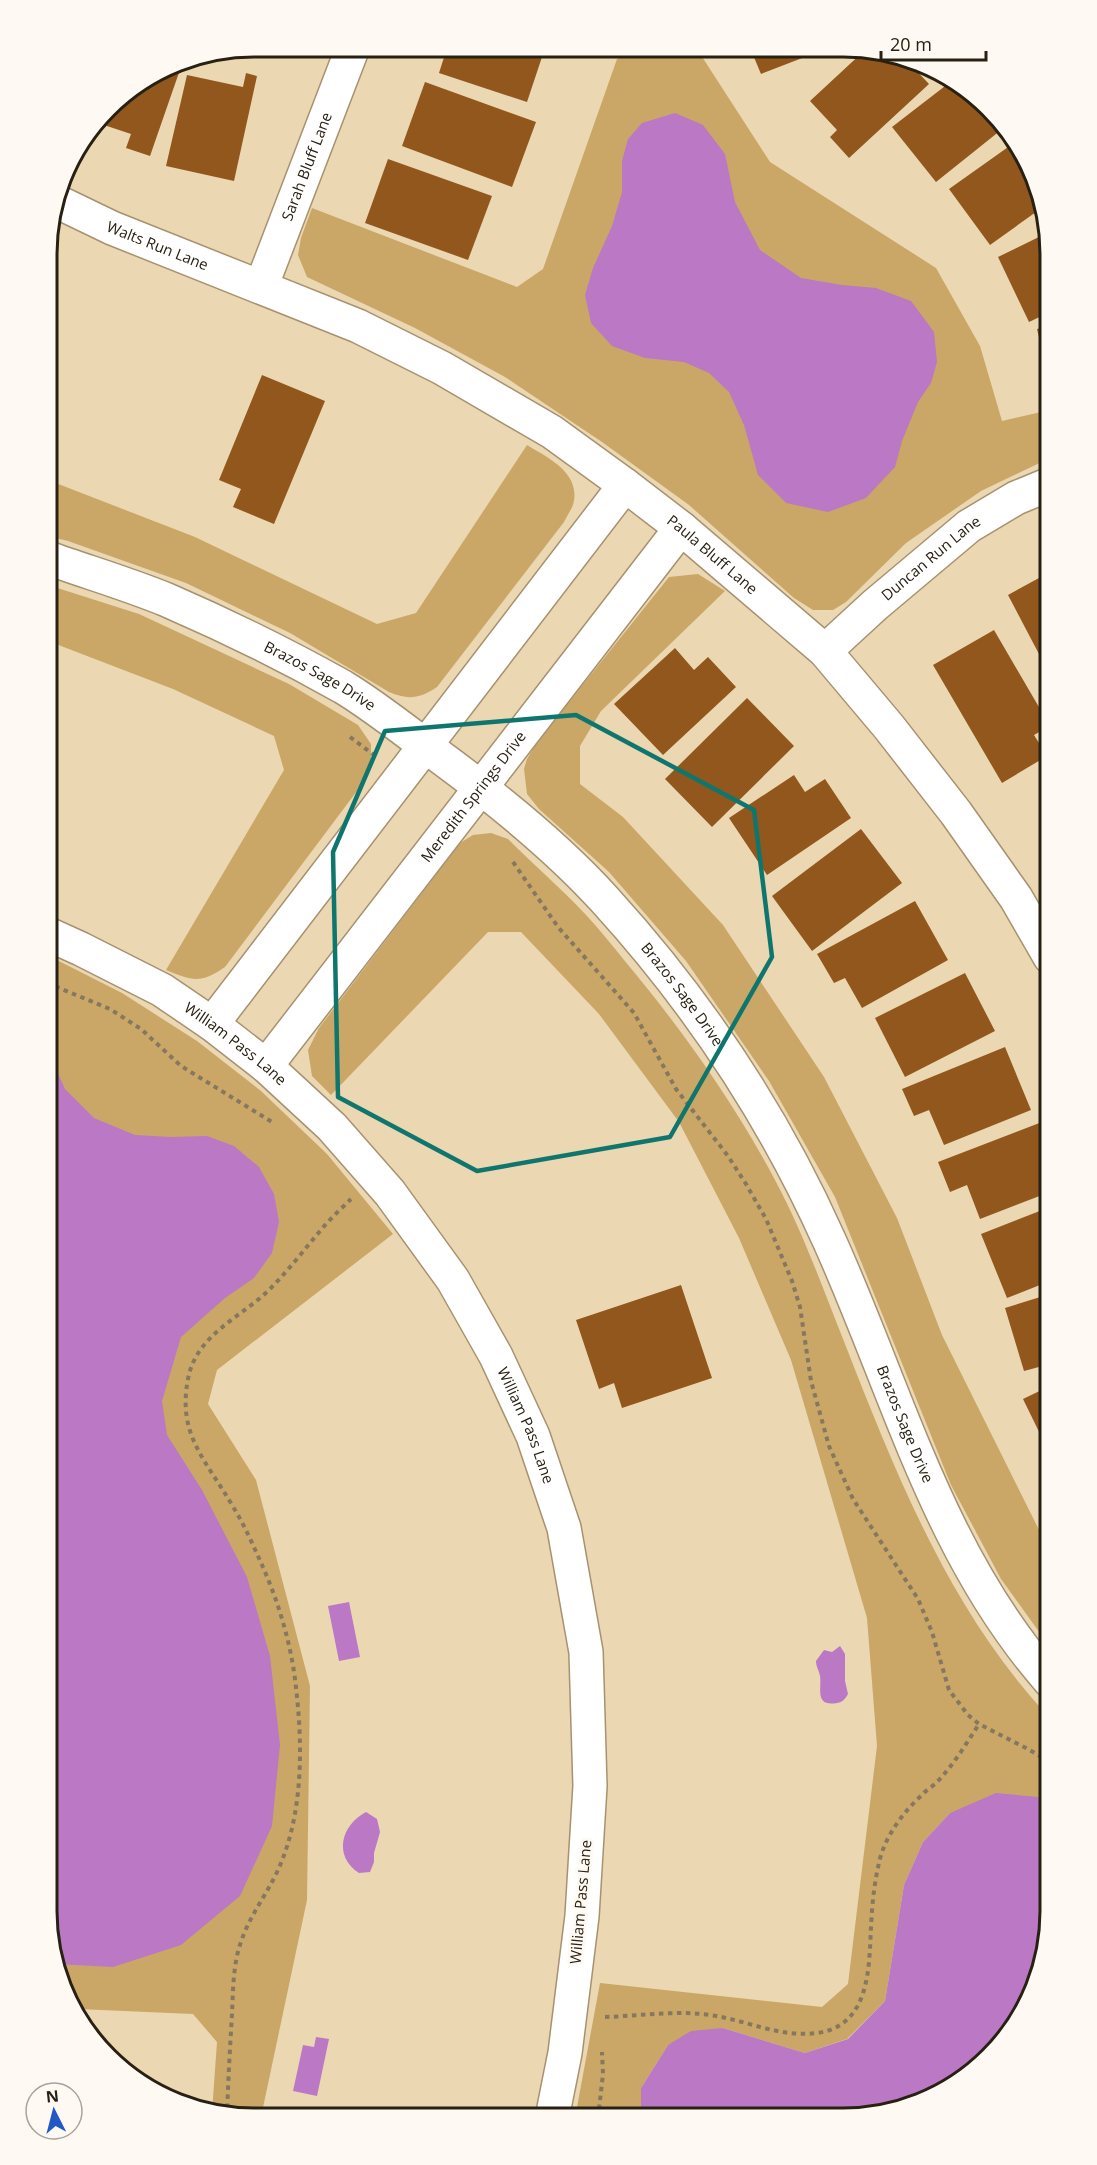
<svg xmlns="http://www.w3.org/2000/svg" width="1097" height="2165" viewBox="0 0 1097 2165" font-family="'Open Sans',sans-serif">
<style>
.green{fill:#caa766}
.water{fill:#ba78c5}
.building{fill:#91571c}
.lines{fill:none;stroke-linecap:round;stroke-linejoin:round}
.minor-casing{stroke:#a69270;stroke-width:36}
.path{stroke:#85785f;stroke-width:4;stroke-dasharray:4.5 4.5;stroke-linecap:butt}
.minor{stroke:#fff;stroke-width:33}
.marked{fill:none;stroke:#0f766e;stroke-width:4.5;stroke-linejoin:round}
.labels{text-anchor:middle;stroke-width:6;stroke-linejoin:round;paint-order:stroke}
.street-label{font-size:15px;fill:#282012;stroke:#fefaf3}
.rim{fill:none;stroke:#282012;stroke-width:3}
</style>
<rect width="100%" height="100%" fill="#ebd7b2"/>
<g class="green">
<path d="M634 49H697L770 162 936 268 980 346 1002 421 1050 410V458L981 491 906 543 846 602 833 610H813L794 598 689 505 602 442 505 377 415 328 307 277 298 255 301 238 312 208 517 287 543 269 617 59Z"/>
<path d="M527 445C548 458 582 473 573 505 571 510 567 516 564 522L437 687C419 699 408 700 389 692L290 633 186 583 68 541 48 536V480L195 537 377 624 416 613Z"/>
<path d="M698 574 725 591 601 711 580 746V784L623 817 723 925 824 1077 897 1218 942 1335 1050 1552V1647L1001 1579 951 1485 835 1197 769 1081 686 961 609 872 539 809 527 794 524 769 527 759 537 742 669 577Z"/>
<path d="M48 585 139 614 289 684 358 725 371 744V763L360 787 225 967C200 984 193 981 166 970L284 770 274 736 173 689 48 641Z"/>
<path d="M491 833 508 839C534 865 562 889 587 916 600 930 612 945 624 960 681 1028 733 1101 775 1180 803 1232 823 1289 845 1344 897 1477 951 1613 1050 1718V1805L1038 1797 950 1813 923 1842 904 1885 885 2001 847 2039 805 2053 723 2028 668 2045 641 2088V2118H575L600 1983 822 2007 848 1984 877 1746 867 1618 791 1360 739 1238 679 1122 599 1014 521 932H488L331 1095 312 1076 308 1050 319 1028 460 843 473 835Z"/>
<path d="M47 955 122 993 197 1041 261 1091 327 1154 393 1234 217 1370 208 1404 256 1480 310 1686 307 1900 261 2117H226L212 2112 217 2042 193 2014 78 2009 57 1978 47 1911Z"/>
</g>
<g class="water">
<path d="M675 113 703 125 725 154 735 202 760 250 801 278 842 285 876 288 911 301 934 332 937 362 931 383 918 402 902 441 895 467 866 498 828 512 786 503 758 475 744 425 729 392 709 373 684 362 645 358 612 346 591 323 585 295 593 268 612 226 622 192V161L628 139 642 123Z"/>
<path d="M47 1050 65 1089 94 1118 135 1135 170 1137 207 1136 234 1146 259 1167 274 1194 279 1222 272 1253 254 1278 225 1298 181 1337 162 1401 167 1435 202 1490 247 1577 270 1656 280 1745 272 1826 240 1896 181 1945 113 1967 55 1964 47 1911Z"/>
<path d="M349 1602 360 1657 339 1661 328 1606Z"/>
<path d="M840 1646 845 1654V1681L848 1694C845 1699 843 1702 837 1703 814 1707 822 1688 820 1676 819 1670 816 1667 816 1661L824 1650 832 1652Z"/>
<path d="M996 1793 1038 1797 1050 1805V1925L1035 1990 1007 2038 959 2083 910 2108 843 2118H641V2088L668 2045 691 2031 723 2028 805 2053 848 2039 885 2001 904 1885 923 1842 950 1813Z"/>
<path d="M366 1812 377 1819 380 1832 374 1853V1862L370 1872 359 1873C333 1856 341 1825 366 1812Z"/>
<path d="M316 2037 329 2039 317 2096 293 2091 303 2045 314 2047Z"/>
</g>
<g class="building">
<path d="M447 48H545L527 102 439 73Z"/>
<path d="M751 50H823L761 74Z"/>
<path d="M865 50H883L909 63 929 84 849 158 830 137 837 130 810 101Z"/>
<path d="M183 61 150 156 126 148 131 134 98 123 117 98 175 62Z"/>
<path d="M246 73 257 76 234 181 166 166 187 75 243 87Z"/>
<path d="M425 82 536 122 512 187 402 146Z"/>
<path d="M949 83 980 98 1001 130 936 182 892 127Z"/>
<path d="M1011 145 1040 187 1043 207 990 245 949 189Z"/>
<path d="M388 159 492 196 468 260 365 223Z"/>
<path d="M1047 233 1050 254V312L1029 322 998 257Z"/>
<path d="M1050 326V383L1037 329Z"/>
<path d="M262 375 325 401 274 524 233 507 241 489 219 480Z"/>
<path d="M1050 572V675L1008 595Z"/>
<path d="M994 630 1050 726 1034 735 1047 756 1002 783 933 665Z"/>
<path d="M675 648 694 670 708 657 736 687 663 755 614 704Z"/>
<path d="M747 698 794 746 712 827 665 779Z"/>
<path d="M794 775 805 792 825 779 851 818 767 875 729 818Z"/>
<path d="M861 829 902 883 812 951 772 896Z"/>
<path d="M915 901 948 960 862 1008 845 978 834 983 817 954Z"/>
<path d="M965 973 995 1031 905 1077 875 1018Z"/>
<path d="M1005 1047 1031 1110 944 1145 929 1110 914 1116 902 1089Z"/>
<path d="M1042 1122 1050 1144V1192L980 1219 967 1185 950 1192 938 1162Z"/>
<path d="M1050 1207V1281L1007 1298 981 1234Z"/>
<path d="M681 1285 712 1378 622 1408 614 1383 599 1389 576 1320Z"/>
<path d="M1050 1294V1364L1024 1371 1005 1308Z"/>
<path d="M1050 1386V1440L1044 1442 1023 1399Z"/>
</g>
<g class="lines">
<defs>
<g id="minor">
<path id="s1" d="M56 201 112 228 358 326 442 368 552 432 625 485 681 528 825 651 889 727 956 813 1016 898 1050 957"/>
<path id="s2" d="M261 287 353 47"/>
<path id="s3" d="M48 558C87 572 128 584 167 600 227 626 286 655 343 687 376 707 408 733 439 756 496 798 557 847 605 900 697 1001 773 1115 829 1240 897 1390 938 1554 1050 1681"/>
<path id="s4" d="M825 651 875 605 969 526 1016 498 1050 484"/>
<path id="s5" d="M48 934 81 949 162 990 212 1024 266 1066 332 1127 390 1193 453 1280 496 1356 533 1436 564 1528 586 1652 590 1786 582 1916 565 2053 552 2118"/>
<path d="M212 1024 625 485"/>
<path id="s6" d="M266 1066 681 528"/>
</g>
</defs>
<use href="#minor" class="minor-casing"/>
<g class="path">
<path d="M350 737 374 755"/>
<path d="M513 862 558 927 634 1013 676 1089 728 1156 746 1184 766 1219 792 1281 800 1307 811 1381 829 1446 853 1499 918 1599 932 1632 949 1690 968 1715 979 1724 1026 1748 1050 1762"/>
<path d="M47 983 110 1009 141 1029 181 1066 272 1122"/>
<path d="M605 2017C639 2016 676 2010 710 2015 746 2020 780 2038 817 2033 870 2026 869 1968 871 1927 872 1906 874 1884 879 1863 884 1838 903 1812 922 1795 926 1790 932 1787 936 1783 953 1766 966 1744 979 1724"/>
<path d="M227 2117C228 2082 230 2048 232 2014 233 1992 233 1969 239 1948 248 1917 265 1898 278 1870 303 1815 303 1747 296 1688 292 1647 279 1603 262 1565 253 1545 244 1524 232 1505 206 1460 177 1435 188 1379 196 1335 240 1318 269 1290 289 1270 307 1246 326 1224 334 1215 343 1207 351 1199"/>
<path d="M598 2118 603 2074 602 2052"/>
</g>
<use href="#minor" class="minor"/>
</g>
<path class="marked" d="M576 715 754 810 772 957 670 1137 477 1171 338 1097 333 852 385 731Z"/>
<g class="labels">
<g class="street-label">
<text dy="5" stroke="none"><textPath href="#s2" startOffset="129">Sarah Bluff Lane</textPath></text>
<text dy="5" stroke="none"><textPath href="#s1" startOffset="111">Walts Run Lane</textPath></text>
<text dy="5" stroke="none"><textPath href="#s1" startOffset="750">Paula Bluff Lane</textPath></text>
<text dy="5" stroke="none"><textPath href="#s4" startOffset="141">Duncan Run Lane</textPath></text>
<text dy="5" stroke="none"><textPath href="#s3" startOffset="297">Brazos Sage Drive</textPath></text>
<text dy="5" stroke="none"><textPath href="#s6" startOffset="340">Meredith Springs Drive</textPath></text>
<text dy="5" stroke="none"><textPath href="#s3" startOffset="783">Brazos Sage Drive</textPath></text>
<text dy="5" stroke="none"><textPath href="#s5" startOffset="218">William Pass Lane</textPath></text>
<text dy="5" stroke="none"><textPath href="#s3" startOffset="1269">Brazos Sage Drive</textPath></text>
<text dy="5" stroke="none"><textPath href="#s5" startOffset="704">William Pass Lane</textPath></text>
<text transform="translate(581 1902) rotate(-85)" y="5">William Pass Lane</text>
</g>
</g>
<path d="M0 0H1097V2165H0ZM254 57H843A197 197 0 0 1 1040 254V1911A197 197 0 0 1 843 2108H254A197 197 0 0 1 57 1911V254A197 197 0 0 1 254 57Z" fill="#fefaf3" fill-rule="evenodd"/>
<path class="rim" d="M254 57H843A197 197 0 0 1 1040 254V1911A197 197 0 0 1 843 2108H254A197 197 0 0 1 57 1911V254A197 197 0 0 1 254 57Z"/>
<g transform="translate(54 2111) rotate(354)"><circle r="28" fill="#fefaf3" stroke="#a8a399" stroke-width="1.5"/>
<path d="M0-4.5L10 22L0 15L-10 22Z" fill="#215ac7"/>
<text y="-9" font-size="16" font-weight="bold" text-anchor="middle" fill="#282012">N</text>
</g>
<path d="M881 51v9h105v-9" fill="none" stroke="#282012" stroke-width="3"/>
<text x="890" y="51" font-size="18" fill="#282012" stroke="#fefaf3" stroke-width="4.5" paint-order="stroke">20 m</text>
</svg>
